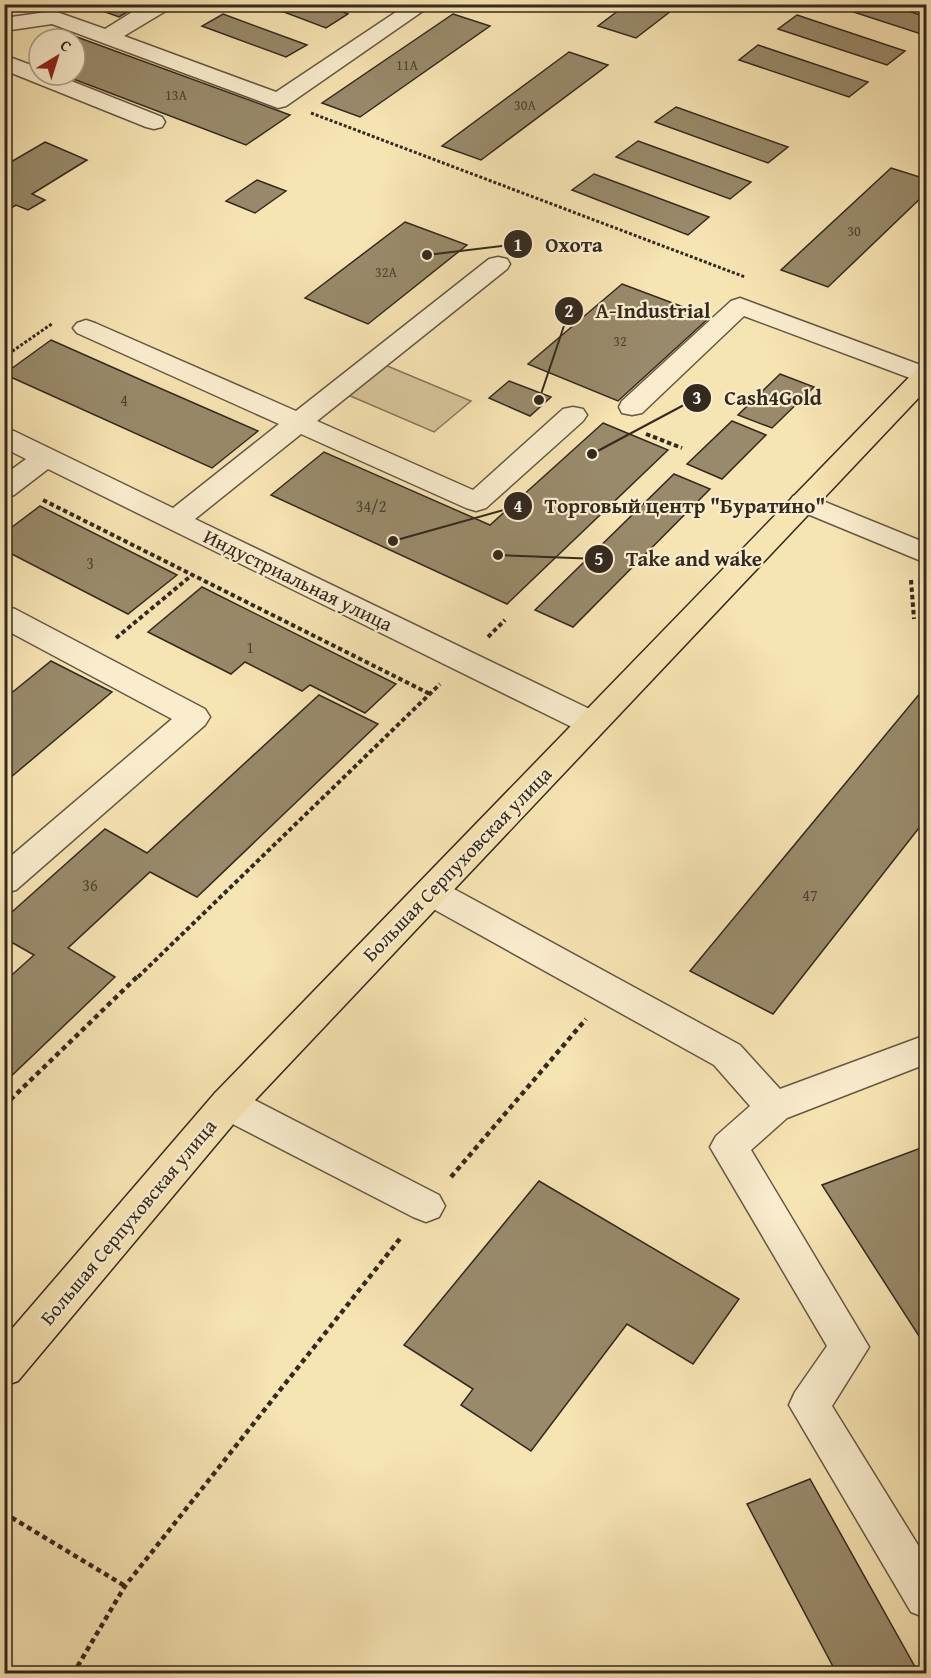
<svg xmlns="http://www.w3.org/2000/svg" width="931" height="1678" viewBox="0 0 931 1678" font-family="'Gentium Book Plus',serif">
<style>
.green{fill:#d6c49a;stroke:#85765c;stroke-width:1.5}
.building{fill:#998a6b;stroke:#34291e;stroke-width:1.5}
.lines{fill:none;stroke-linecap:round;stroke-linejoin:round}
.minor-casing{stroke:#655843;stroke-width:3}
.major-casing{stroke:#34291e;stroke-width:3}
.path-far2{stroke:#34291e;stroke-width:3;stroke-dasharray:3 2;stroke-linecap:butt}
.path-far1{stroke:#34291e;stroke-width:4;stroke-dasharray:4.5 3;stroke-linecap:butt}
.path{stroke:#34291e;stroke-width:4.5;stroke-dasharray:5 4;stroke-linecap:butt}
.minor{fill:#faedce;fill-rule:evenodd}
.major{fill:#f7e4b3;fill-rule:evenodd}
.labels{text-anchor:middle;stroke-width:4.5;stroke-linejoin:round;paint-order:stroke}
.far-number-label{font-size:14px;fill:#4d4131}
.number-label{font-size:16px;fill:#4d4131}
.street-label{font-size:20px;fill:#34291e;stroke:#faedce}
.leader{fill:none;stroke:#34291e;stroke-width:2}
.callout-dot{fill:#34291e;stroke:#faedce;stroke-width:2}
.mark-label{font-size:18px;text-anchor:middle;font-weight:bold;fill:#fff}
.callout-label{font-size:21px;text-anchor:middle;font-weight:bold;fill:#34291e;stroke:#faedce;stroke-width:4.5;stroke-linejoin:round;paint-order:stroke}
</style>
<rect width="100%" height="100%" fill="#f7e4b3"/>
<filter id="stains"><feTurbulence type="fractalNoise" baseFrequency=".00333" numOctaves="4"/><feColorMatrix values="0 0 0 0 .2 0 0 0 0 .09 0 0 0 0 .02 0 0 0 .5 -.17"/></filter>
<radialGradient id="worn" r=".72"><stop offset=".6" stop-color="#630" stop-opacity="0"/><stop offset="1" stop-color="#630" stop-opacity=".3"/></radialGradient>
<path class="green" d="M385 365 471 401 434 432 348 395Z"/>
<g class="building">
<path d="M140 4 119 17 86 5V4Z"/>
<path d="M263 4H323L348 14 326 28Z"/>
<path d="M627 4H680L636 38 598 26Z"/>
<path d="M829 4H888L926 17V29L921 34Z"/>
<path d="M223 14 307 45 286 57 202 26Z"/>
<path d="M453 14 490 26 360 117 322 103Z"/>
<path d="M797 15 905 51 887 65 778 29Z"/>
<path d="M77 37 290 115 246 145 63 75H75L74 39Z"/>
<path d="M758 45 868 82 849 97 739 60Z"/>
<path d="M569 52 608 65 481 160 442 146Z"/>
<path d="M676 107 788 147 768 163 655 122Z"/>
<path d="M638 141 751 182 730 199 616 157Z"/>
<path d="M45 142 87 160 32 194 45 200 28 210 16 205 4 212V166Z"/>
<path d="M891 168 926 179V193L828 287 781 270Z"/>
<path d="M594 174 709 217 688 235 572 190Z"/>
<path d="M257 180 286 191 255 213 226 201Z"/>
<path d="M405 222 467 245 368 324 305 298Z"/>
<path d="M622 284 710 317 618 401 528 364Z"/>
<path d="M51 340 148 383 258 431 212 468 4 374Z"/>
<path d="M780 374 814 387 772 428 738 415Z"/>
<path d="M509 381 551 397 530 416 489 398Z"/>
<path d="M732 421 766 435 722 479 687 464Z"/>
<path d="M603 423 668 450 507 604 271 495 324 452 490 525Z"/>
<path d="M674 474 710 489 573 627 535 610Z"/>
<path d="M40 506 177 575 128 614 4 550V533Z"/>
<path d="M202 587 396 684 365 713 310 685 302 691 245 662 231 674 148 632Z"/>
<path d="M51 661 112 692 4 783V699Z"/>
<path d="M926 686V819L773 1014 690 971Z"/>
<path d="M319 695 378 724 197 897 150 872 68 948 115 977 4 1083V982L34 955 4 938V919L105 829 147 853Z"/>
<path d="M926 1146V1347L822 1185Z"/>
<path d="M539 1181 739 1299 693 1364 627 1324 531 1451 461 1405 473 1389 404 1345Z"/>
<path d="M810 1479 919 1674H837L747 1504Z"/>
</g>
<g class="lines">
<defs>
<g id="minor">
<path d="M145 4H171L169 9 124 36 276 92 408 4H433L286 106 278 108 52 24 4 31V18L54 11 105 29Z"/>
<path d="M4 55 39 68V75H56L162 117 165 122 162 127 154 129 146 127 4 70Z"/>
<path d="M498 257 507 259 510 264 507 269 317 421 473 490 563 409 573 407 583 409 587 415 583 421 486 508 476 511 466 508 301 434 195 519 602 715 607 723 602 731 591 734 580 731 48 469 14 495 4 498V475L26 459 4 448V429L14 431 173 508 279 424 77 333 73 328 77 323 86 320 95 323 296 411 489 259Z"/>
<path d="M740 298 926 367V384L744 316 642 413 632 415 622 413 619 407 622 401 731 301Z"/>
<path d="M803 493 926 543V563L793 508 789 502 793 496Z"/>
<path d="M4 606 15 609 205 709 210 717 205 725 16 890 4 893V862L172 719 4 629Z"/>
<path d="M431 879 443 883 740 1045 780 1089 926 1035V1064L787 1118 751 1150 869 1347 832 1406 926 1558V1618L911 1612 789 1405 795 1392 827 1346 710 1147 716 1136 750 1106 714 1065 419 901 414 892 419 883Z"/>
<path d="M228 1089 241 1093 439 1195 445 1206 439 1217 426 1222 413 1217 215 1115 210 1104 215 1093Z"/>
</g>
<path id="major" d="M926 367V390L241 1115 18 1381 4 1386V1338L215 1093 917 369Z"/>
</defs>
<use href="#minor" class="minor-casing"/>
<use href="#major" class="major-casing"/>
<g class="path-far2">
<path d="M311 113 745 277"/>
<path d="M4 357 53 323"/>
</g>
<g class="path-far1">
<path d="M646 434 682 448"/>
<path d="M43 500 430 694"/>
<path d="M911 580 914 619"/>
<path d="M488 637 505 620"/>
<path d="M116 638 192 575"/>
<path d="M138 977 440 684"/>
</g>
<g class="path">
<path d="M4 1106 139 975"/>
<path d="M451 1177 586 1019"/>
<path d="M4 1513 125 1586"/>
<path d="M73 1674 125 1586 402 1236"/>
</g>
<use href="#minor" class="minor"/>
<use href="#major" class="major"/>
</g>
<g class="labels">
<g class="far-number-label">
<text x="407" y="70">11А</text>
<text x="176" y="100">13А</text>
<text x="525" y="110">30А</text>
<text x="854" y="236">30</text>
<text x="386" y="277">32А</text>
<text x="620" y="346">32</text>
</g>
<g class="number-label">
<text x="124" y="406">4</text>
<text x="371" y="512">34/2</text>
<text x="90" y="569">3</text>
<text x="250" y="653">1</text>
<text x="90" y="891">36</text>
<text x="810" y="901">47</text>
</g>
<g class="street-label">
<text transform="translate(298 580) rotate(26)" y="7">Индустриальная улица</text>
<text transform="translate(457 864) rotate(-46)" y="7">Большая Серпуховская улица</text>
<text transform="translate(128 1222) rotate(-50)" y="7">Большая Серпуховская улица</text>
</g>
</g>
<path class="leader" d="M427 255L518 244M539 400L569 311M592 454L697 398M393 541L518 506M498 555L599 559"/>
<g class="callout-dot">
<circle cx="427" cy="255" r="6"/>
<circle cx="539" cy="400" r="6"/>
<circle cx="592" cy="454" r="6"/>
<circle cx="393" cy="541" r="6"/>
<circle cx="498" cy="555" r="6"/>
<circle cx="518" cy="244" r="15"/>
<circle cx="569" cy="311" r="15"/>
<circle cx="697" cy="398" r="15"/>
<circle cx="518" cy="506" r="15"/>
<circle cx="599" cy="559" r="15"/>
</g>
<g class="mark-label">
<text x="518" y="251">1</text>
<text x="569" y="317">2</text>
<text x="697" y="404">3</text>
<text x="518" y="512">4</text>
<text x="599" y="565">5</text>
</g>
<g class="callout-label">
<text x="574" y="252">Охота</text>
<text x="653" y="318">A-Industrial</text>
<text x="773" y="405">Cash4Gold</text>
<text x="685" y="513">Торговый центр "Буратино"</text>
<text x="694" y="566">Take and wake</text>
</g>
<rect width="931" height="1678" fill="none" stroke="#f7e4b3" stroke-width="24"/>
<rect x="6" y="6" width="919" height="1666" fill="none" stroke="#34291e" stroke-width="3"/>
<rect x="12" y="12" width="907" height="1654" fill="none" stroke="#34291e" stroke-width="1.5"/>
<g transform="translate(57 57) rotate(38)"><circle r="28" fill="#faedce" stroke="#ab9f88" stroke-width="1.5"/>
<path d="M0-4.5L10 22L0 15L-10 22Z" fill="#8f2418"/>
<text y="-9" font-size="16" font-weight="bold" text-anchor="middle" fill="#34291e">С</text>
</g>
<rect width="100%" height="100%" filter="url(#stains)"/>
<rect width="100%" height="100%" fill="url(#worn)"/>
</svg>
